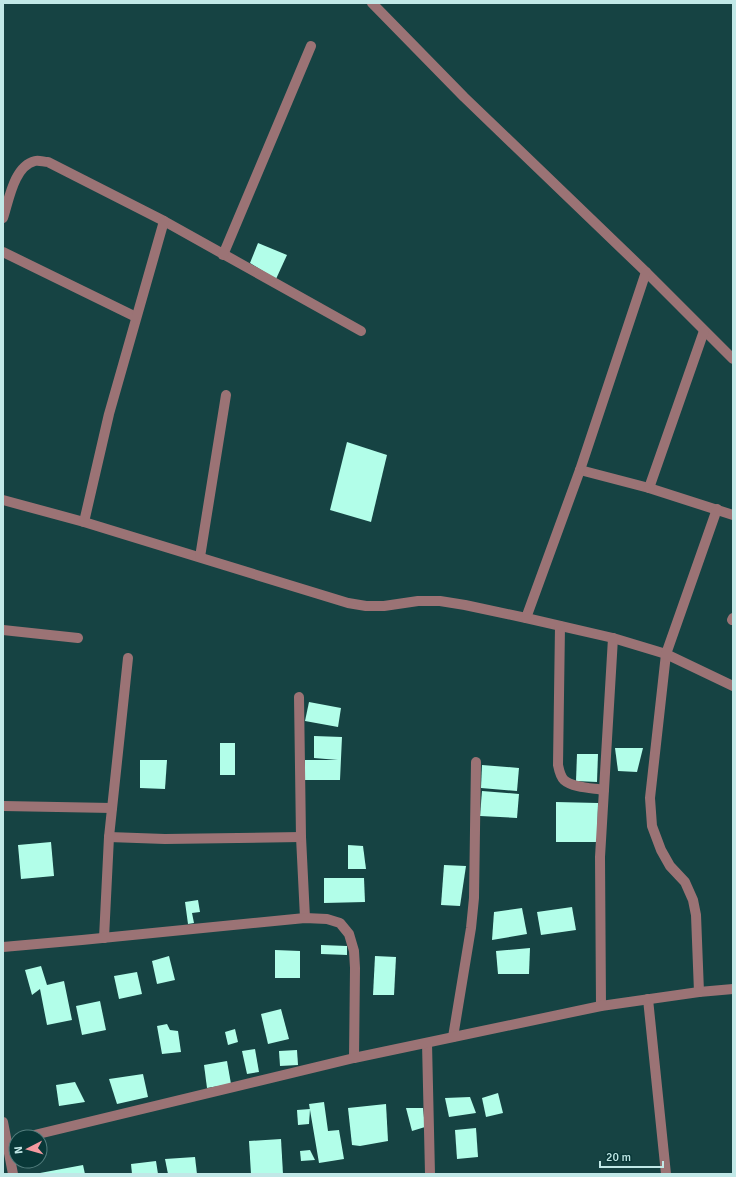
<svg xmlns="http://www.w3.org/2000/svg" width="736" height="1177" viewBox="0 0 736 1177" font-family="Signika,sans-serif">
<style>
.building{fill:#b2fee9}
.lines{fill:none;stroke-linecap:round;stroke-linejoin:round}
.minor{stroke:#9b7375;stroke-width:10}
</style>
<rect width="100%" height="100%" fill="#164343"/>
<g class="building">
<path d="M258 243 287 255 276 279 250 263Z"/>
<path d="M347 442 387 455 371 522 330 510Z"/>
<path d="M309 702 341 708 338 727 305 721Z"/>
<path d="M314 736 342 737 340 780H305V760H338L314 758Z"/>
<rect x="220" y="743" width="15" height="32"/>
<path d="M615 748H643L637 772 618 771Z"/>
<path d="M577 754H598L597 782 576 781Z"/>
<path d="M140 760H167L165 789 140 788Z"/>
<path d="M482 765 519 768 517 791 481 788Z"/>
<path d="M482 791 519 794 517 818 480 816Z"/>
<path d="M556 802 598 803 597 842H556Z"/>
<path d="M51 842 54 876 21 879 18 845Z"/>
<path d="M348 845 363 846 366 869H348Z"/>
<path d="M444 865 466 866 460 906 441 905Z"/>
<path d="M324 878H364L365 902 324 903Z"/>
<path d="M198 900 200 912 192 913 194 923 188 924 185 902Z"/>
<path d="M572 907 576 930 541 935 537 912Z"/>
<path d="M522 908 527 934 492 940 494 912Z"/>
<path d="M321 945 347 946V955L321 954Z"/>
<path d="M530 948 529 974H498L496 951Z"/>
<path d="M275 950 300 951V978H275Z"/>
<path d="M169 956 175 980 157 984 152 961Z"/>
<path d="M375 956 396 957 394 995H373Z"/>
<path d="M41 966 47 985 64 981 72 1020 47 1025 40 989 32 995 25 970Z"/>
<path d="M137 972 142 994 119 999 114 976Z"/>
<path d="M100 1001 106 1030 82 1035 76 1006Z"/>
<path d="M281 1009 289 1039 268 1044 261 1014Z"/>
<path d="M167 1024 170 1030 178 1031 181 1052 162 1054 157 1026Z"/>
<path d="M235 1029 238 1042 228 1045 225 1032Z"/>
<path d="M255 1049 259 1072 247 1074 242 1051Z"/>
<path d="M297 1050 298 1065 280 1066 279 1051Z"/>
<path d="M227 1061 231 1084 207 1088 204 1065Z"/>
<path d="M143 1074 148 1097 117 1104 109 1079Z"/>
<path d="M75 1082 85 1102 59 1106 56 1085Z"/>
<path d="M498 1093 503 1113 486 1117 482 1098Z"/>
<path d="M470 1097 476 1113 449 1117 445 1098Z"/>
<path d="M324 1102 328 1131 339 1130 344 1159 319 1163 309 1104Z"/>
<path d="M386 1104 388 1141 360 1146 352 1145 348 1108Z"/>
<path d="M406 1108H423L425 1127 412 1131Z"/>
<path d="M310 1109 309 1124 298 1125 297 1110Z"/>
<path d="M476 1128 478 1157 457 1159 455 1130Z"/>
<path d="M281 1139 283 1174H251L249 1141Z"/>
<path d="M310 1150 315 1160 301 1161 300 1151Z"/>
<path d="M195 1157 197 1174H168L165 1159Z"/>
<path d="M156 1161 158 1174H132L131 1164Z"/>
<path d="M83 1165 85 1174H40V1173Z"/>
</g>
<g class="lines">
<g class="minor">
<path d="M372 3 464 97 646 272 733 359"/>
<path d="M3 218C9 200 14 166 35 161 39 160 44 162 48 162L164 221 361 331"/>
<path d="M3 252 136 317"/>
<path d="M223 255 311 46"/>
<path d="M580 470 649 488 733 515"/>
<path d="M649 488 704 331"/>
<path d="M3 500 84 522 348 603 366 606H384L418 601H440L465 605 526 618 613 638 666 654 733 686"/>
<path d="M84 522 109 414 164 221"/>
<path d="M200 557 226 395"/>
<path d="M526 618 580 470 646 272"/>
<path d="M732 620 733 618"/>
<path d="M560 626 558 765C559 770 560 776 564 780 573 788 592 788 604 790"/>
<path d="M3 630 78 638"/>
<path d="M299 697 301 837 305 918"/>
<path d="M3 806 112 808"/>
<path d="M109 837 165 839 301 837"/>
<path d="M104 938 109 837 128 658"/>
<path d="M3 947 82 940 305 918 327 919 340 923 349 934 354 951 355 968 354 1058"/>
<path d="M699 992 696 915 693 900 685 882 670 866 661 850 652 826 650 798 666 654 717 509"/>
<path d="M648 999 666 1174"/>
<path d="M601 1006 600 857 613 638"/>
<path d="M453 1037 471 928 474 898 476 762"/>
<path d="M427 1043 430 1174"/>
<path d="M3 1122 13 1174"/>
<path d="M26 1137 354 1058 601 1006 699 992 733 989"/>
</g>
</g>
<rect width="736" height="1177" fill="none" stroke="#c1e8e7" stroke-width="8"/>
<g transform="translate(28 1149) rotate(264)"><circle r="19" fill="#093838" stroke="#537e7e"/>
<path d="M0-3L7 15L0 10L-7 15Z" fill="#f49aa0"/>
<text y="-6" font-size="11" font-weight="bold" text-anchor="middle" fill="#c1e8e7">N</text>
</g>
<path d="M600 1161v6h63v-6" fill="none" stroke="#c1e8e7" stroke-width="2"/>
<text x="606" y="1161" font-size="12" fill="#c1e8e7" stroke="#093838" stroke-width="3" paint-order="stroke">20 m</text>
</svg>
